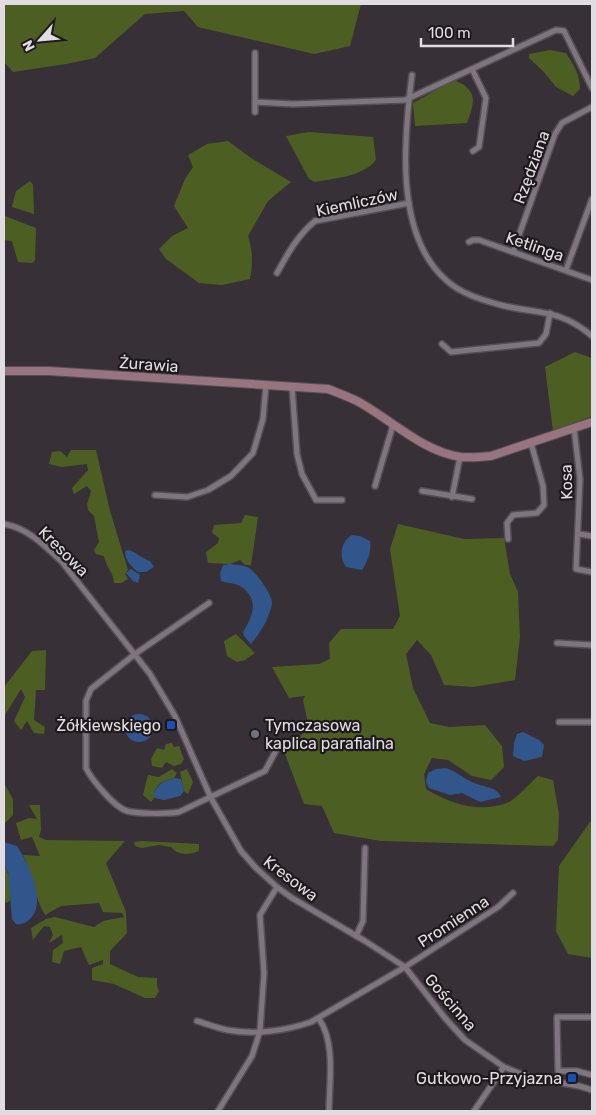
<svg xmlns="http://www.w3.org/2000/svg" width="596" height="1115" viewBox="0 0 596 1115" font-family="Rubik,sans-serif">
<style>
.green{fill:#4d5e23}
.water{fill:#30568c}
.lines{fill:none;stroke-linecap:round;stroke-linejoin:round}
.street-casing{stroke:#554f55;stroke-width:8}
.secondary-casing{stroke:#554f55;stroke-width:10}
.street{stroke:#7f757e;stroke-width:5}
.secondary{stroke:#98747e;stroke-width:8}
.transit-dot{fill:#1a4fb4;stroke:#1d191d;stroke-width:2}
.worship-dot{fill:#6b7280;stroke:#1d191d;stroke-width:2}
.labels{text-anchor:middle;stroke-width:4.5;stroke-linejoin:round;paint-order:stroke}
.street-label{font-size:16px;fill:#e1dce1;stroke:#1d191d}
.poi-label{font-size:16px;fill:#e1dce1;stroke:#1d191d;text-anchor:end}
</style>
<rect width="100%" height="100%" fill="#383037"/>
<g class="green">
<path d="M4 4H361L350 46 314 54 198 27 184 11 145 14 95 58 66 64 13 72 4 62Z"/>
<path d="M550 50 566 53C574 65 580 75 580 89L573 96 556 87 543 71 529 58V54Z"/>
<path d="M454 80C478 90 475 101 467 123L415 126 413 103Z"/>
<path d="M309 132 373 137 376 160C362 177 335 178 315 182L309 179 286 136Z"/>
<path d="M228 141 251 158 291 182 268 201 248 236C253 252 253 263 250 279L222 285 199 283 166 259 159 249 172 236 188 228 174 206 185 179 193 167 188 155 207 144Z"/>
<path d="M30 181 33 185 34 214 12 207 16 191Z"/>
<path d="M5 216 36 228 35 260 32 263 18 262 12 241 4 240Z"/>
<path d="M575 352 592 358V416L553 431 545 367Z"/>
<path d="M71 450H96L110 511 128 570 125 574 128 579 121 583H114C113 571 106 567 104 556L96 554 94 550 99 542 94 516 88 510 87 504 91 491 87 486 74 494 72 488 88 470 87 464 62 467 49 464 52 452 60 451 67 457Z"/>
<path d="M245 515 258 517 251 565H245L240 560 230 564 208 563 206 552 218 543 219 538 212 533 214 525 241 523Z"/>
<path d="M398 524 464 539 504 538 510 574 518 592 520 637 515 680 473 687 444 685 431 655 417 640 406 654 413 688 430 723 449 727 485 725 502 746 504 767 491 780 472 776 448 760 432 758 424 774 426 789C450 804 481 814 509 802 517 798 530 783 538 776L553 780 559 814 558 840 553 846 381 841 334 833 322 806 304 804 282 746 294 742 309 728 303 700 305 696 289 698 272 667 319 664 330 659 329 643 341 629H393L400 616 390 549Z"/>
<path d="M236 634 255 653 245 660 237 662 227 656 224 641Z"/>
<path d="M46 650 45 690H36L34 720 45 727 44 734 34 733 27 721 21 730 14 721 25 697 21 689 5 715 4 714V687L32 651Z"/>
<path d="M172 743 174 747 179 746 184 759 181 764 174 766 166 762 162 768 152 766 151 759 157 748 164 750 166 744Z"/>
<path d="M172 769 177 773 174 778 160 783 153 793 155 797 151 802 143 795 148 775 159 777Z"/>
<path d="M187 769 193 782 188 794 184 791 180 772Z"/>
<path d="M4 783 13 799V815L4 824Z"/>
<path d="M29 805H40L41 830 39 837 46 840 125 841 106 863 126 912 127 933 110 951V964L138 977 157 978V986L159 991 155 998H145L114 984 92 980V968L103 964V960L89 965 81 947 64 951 60 964 52 962 53 950 63 943 62 935 49 943 53 935 50 927 44 926 33 940 31 928 46 919 55 917 94 927 103 921 124 917 122 913 103 912 99 903 61 906 45 915C34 897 32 875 23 855L40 856 32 837 21 840 16 823 29 818 37 819Z"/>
<path d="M592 819V958L568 954 556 931 559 866Z"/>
<path d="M142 841 199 844V851C188 855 179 856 171 847L159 845 142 848 135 846 134 842Z"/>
<path d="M4 865C10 875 13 890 10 901L6 903 4 900Z"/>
</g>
<g class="water">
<path d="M352 535 360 536 370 541C372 550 367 563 362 570L346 567C339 557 340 542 352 535Z"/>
<path d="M129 550C136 552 141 558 150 561L154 567 146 572H138C131 566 125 560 125 551Z"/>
<path d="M230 564C236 565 245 565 249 568 256 572 273 596 272 603 270 618 260 633 251 644L244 636 243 632C253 616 260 599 240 586 235 583 227 583 221 581L220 573 223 565Z"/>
<path d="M131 569 140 575 138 583 133 581 126 573Z"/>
<circle cx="139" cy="728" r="14"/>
<path d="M523 732 539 740 544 745 542 757 524 761 513 756 514 743 517 734Z"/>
<path d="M446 768C457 772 460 776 470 781 480 787 497 786 501 797L480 802 462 793 450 795 429 788 426 782 428 773 436 769Z"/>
<path d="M174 778 181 779 184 791 180 796 164 800 155 798 153 793 161 783Z"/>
<path d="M4 842 17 846C28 863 48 902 30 919 26 923 21 925 16 924L12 919 8 872 4 865Z"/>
</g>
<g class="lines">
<defs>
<g id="street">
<path d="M472 69 486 98 479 147 473 151"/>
<path d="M412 75C404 137 394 234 446 280 460 293 479 299 497 304 536 315 558 307 592 336"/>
<path d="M255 102 293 104 405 100 556 30 564 31 592 88"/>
<path d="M255 112V53"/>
<path d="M469 242 473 240H479L592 280"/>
<path d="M513 252 555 134 562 123 592 107"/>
<path d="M566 270 592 199"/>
<path d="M277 273C288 253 298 235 315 221L409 203"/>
<path d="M442 344 451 352 539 343 546 334 550 313"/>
<path d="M292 387 297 454 302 474 316 500H342"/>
<path d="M574 428 580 479 576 569 592 572"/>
<path d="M375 486 393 425"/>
<path d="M422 491 472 499"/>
<path d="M155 495 187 497 208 490 231 476 253 453 263 419 266 385"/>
<path d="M452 497 460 457"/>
<path d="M4 524C28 528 45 546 62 562L150 674 175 716 211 798 241 851 256 868 277 887 292 898 365 941 405 967 445 1018 465 1040 504 1067 529 1077 579 1086 592 1090"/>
<path d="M579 534 592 536"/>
<path d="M508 539 507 523 513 515 537 513 544 505 543 486 531 443"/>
<path d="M209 603 135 654 91 689 86 701V768C92 780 114 807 127 811 139 814 167 814 179 812L265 771 280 743"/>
<path d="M557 643 592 645"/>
<path d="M559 722H592"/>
<path d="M356 936 363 921 365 848"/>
<path d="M592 1017H557L558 1071H577L592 1075"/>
<path d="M319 1019C336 1043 329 1083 329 1111"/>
<path d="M197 1021C207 1024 217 1028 227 1030 254 1035 285 1031 311 1022L405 967 498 907 513 893"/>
<path d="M218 1111 252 1056 260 1031 264 973 260 915 277 887"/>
<path d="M474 1111 504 1067"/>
</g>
<path id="secondary" d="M4 371H49L328 389C338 393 347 396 357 401 389 418 423 452 461 457 471 458 481 457 491 456L592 422"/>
</defs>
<use href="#street" class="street-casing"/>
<use href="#secondary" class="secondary-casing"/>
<use href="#street" class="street"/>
<use href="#secondary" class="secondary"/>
</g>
<g class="transit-dot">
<rect x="166" y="720" width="10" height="10" rx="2.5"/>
<rect x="567" y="1073" width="10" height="10" rx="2.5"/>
</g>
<circle class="worship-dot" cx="255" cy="734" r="5"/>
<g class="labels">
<g class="street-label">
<text transform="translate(531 167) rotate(-70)" y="6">Rzędziana</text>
<text transform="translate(357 202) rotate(-12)" y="6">Kiemliczów</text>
<text transform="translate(535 246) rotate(19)" y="6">Ketlinga</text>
<text transform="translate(149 364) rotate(4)" y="6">Żurawia</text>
<text transform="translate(566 482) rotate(-92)" y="6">Kosa</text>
<text transform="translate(64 551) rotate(45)" y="6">Kresowa</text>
<text transform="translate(291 878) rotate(37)" y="6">Kresowa</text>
<text transform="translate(453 921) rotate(-33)" y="6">Promienna</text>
<text transform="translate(451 1002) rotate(49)" y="6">Gościnna</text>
</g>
<g class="poi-label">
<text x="161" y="731">Żółkiewskiego</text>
<text x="265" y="731" text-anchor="start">Tymczasowa<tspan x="265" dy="18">kaplica parafialna</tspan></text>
<text x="562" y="1084">Gutkowo-Przyjazna</text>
</g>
</g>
<rect width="596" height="1115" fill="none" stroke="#e1dce1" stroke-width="10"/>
<g transform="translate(40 40) rotate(243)" stroke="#1d191d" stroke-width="4" paint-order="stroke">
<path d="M0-4L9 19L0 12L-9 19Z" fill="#e1dce1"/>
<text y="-8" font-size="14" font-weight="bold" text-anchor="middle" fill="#e1dce1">N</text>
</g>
<path d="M421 38v8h92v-8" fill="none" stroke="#e1dce1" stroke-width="2.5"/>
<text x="428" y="38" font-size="15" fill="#e1dce1" stroke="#1d191d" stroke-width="4" paint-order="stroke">100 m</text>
</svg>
